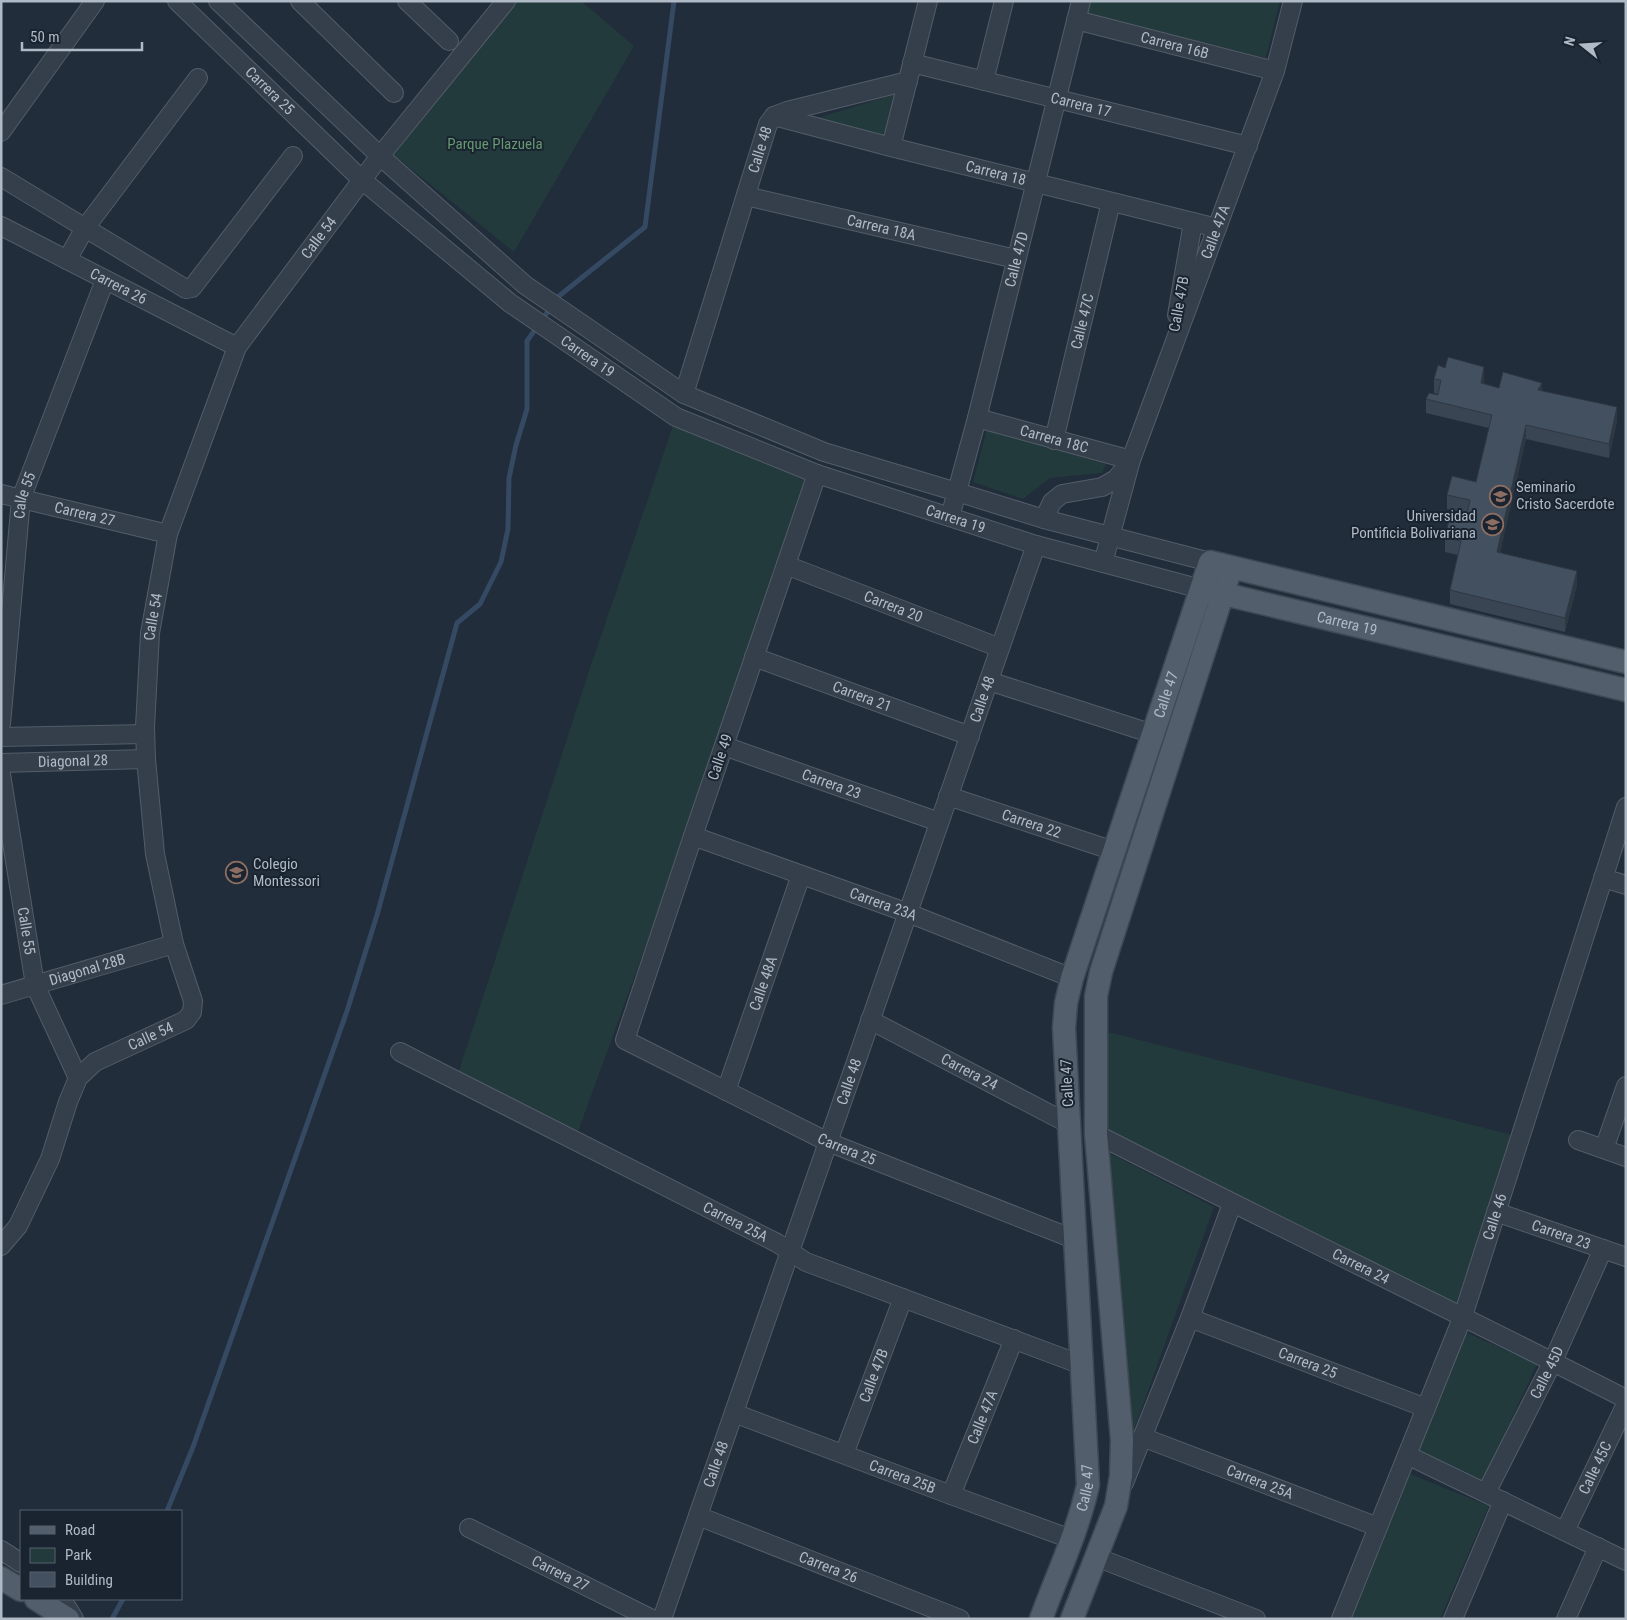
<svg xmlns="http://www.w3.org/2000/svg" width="1627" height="1620" viewBox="0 0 1627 1620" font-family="'Roboto Condensed',sans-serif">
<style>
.green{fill:#233a3c}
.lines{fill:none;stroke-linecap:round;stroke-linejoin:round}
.stream{stroke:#354963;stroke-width:5}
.minor-casing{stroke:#535d69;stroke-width:20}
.major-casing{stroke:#3e4854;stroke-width:25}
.minor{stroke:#353f4b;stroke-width:18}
.major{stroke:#535e6c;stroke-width:22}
.wall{fill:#394553}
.shaded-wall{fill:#2e3843}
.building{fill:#425060;stroke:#2e3843}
.labels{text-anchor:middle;stroke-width:4;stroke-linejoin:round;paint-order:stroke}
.street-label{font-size:15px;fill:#b0bac7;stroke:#1a2430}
.park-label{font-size:15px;fill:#669970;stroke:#1a2430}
.poi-label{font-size:15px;fill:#b0bac7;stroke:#1a2430;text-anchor:start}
</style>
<rect width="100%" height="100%" fill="#212d3b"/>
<g class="green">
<path d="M517 1H581L634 46 514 252 394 155Z"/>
<path d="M1089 1H1280L1266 58 1086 14Z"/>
<path d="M906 91 892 142 814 119Z"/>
<path d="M676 417 817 474 575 1140 456 1080 589 671Z"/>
<path d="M987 429 1106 464 1102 473 1050 478 1023 499 973 482Z"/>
<path d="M1096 1029 1520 1137 1463 1316 1096 1134Z"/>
<path d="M1109 1153 1214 1207 1130 1441Z"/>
<path d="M1465 1332 1537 1364 1482 1483 1414 1449Z"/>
<path d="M1410 1474 1489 1506 1440 1619H1352Z"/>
</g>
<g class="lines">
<g class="stream">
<path d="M167 1511 193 1447 347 1011 377 915 457 623 480 604 501 562 508 529 509 478 516 445 527 409V341L559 296 645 227 674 1"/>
<path d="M113 1617 123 1599"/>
</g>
<defs>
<g id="minor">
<path id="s1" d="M177 1 362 180 510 303 676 417 817 474 1036 545 1201 589"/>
<path d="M218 1 380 156 525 285 684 394 824 452 957 492 1044 519 1210 562"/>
<path d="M300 1 394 93"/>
<path d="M407 1 449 41"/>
<path id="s2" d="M1076 20 1275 71"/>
<path id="s3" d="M912 63 1248 146"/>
<path d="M984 81 1004 1"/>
<path id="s4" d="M774 116 891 147 1217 228"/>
<path d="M1 132 95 1"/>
<path d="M891 147 928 1"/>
<path d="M1 177 186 289 192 288 293 156"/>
<path id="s5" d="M746 196 1016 259"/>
<path id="s6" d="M1 226 237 347"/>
<path d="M67 260 85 228 198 78"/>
<path d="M1177 315 1193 222"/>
<path id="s7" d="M684 394 768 124 774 116 787 111 908 81"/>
<path id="s8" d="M977 418 1131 460"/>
<path id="s9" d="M1054 440 1111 202"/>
<path id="s10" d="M817 474 693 836 625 1040 828 1142 1076 1240"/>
<path id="s11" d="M1 494 168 534"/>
<path id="s12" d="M950 517 977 418 1081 1"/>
<path d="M1044 519 1052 502 1062 494 1102 487 1116 479 1129 463"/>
<path id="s13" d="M1103 563 1131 460 1275 71 1293 1"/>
<path id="s14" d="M786 565 1000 648"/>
<path id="s15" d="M754 657 970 736"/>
<path d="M989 681 1153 734"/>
<path id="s16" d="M1 724 21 499 105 280"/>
<path d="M1 737 145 734"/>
<path id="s17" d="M724 746 939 822"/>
<path id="s18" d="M1 763 146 759"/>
<path id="s19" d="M1 774 35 985 78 1078"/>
<path id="s20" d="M948 796 1114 851"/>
<path id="s21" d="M693 836 908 913 1072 978"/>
<path d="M1603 878 1626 885"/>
<path id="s22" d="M1 995 174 944"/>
<path id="s23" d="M870 1020 1069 1124"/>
<path id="s24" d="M400 1052 777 1243 806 1262 1082 1365"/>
<path id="s25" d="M726 1091 801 875"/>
<path id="s26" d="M1096 1134C1272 1224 1450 1309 1626 1399"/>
<path d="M1578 1140 1626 1157"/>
<path d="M1604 1149 1626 1086"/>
<path id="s27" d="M1496 1212 1626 1257"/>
<path id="s28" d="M1 1246 18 1226 50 1159 68 1102 78 1078 95 1062 186 1020 192 1012 193 1001 174 944 155 854 146 759 145 727 150 633 168 534 237 347 380 156 506 1"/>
<path id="s29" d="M1190 1318 1426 1408"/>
<path id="s30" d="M734 1413 951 1495 1071 1539"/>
<path id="s31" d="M1142 1437 1378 1527"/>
<path id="s32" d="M844 1454 903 1298"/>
<path d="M1407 1455 1626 1561"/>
<path d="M1124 1483 1190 1318 1232 1204"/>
<path id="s33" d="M1486 1493 1553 1361 1603 1249"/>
<path id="s34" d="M951 1495 1014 1339"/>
<path id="s35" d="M698 1516 960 1619"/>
<path id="s36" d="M469 1528 652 1619"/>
<path id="s37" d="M1565 1531 1626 1404"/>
<path d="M1 1550 21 1563"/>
<path d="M1096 1557 1256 1619"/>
<path d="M62 1599 74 1619"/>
<path id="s38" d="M662 1619 1036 545"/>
<path id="s39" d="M1341 1619 1463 1316 1626 807"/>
<path d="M1453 1619 1503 1501"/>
<path d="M1566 1619 1598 1547"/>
</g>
<g id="major">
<path id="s40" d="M1207 590 1626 690"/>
<path d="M1 1578 21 1590"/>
<path d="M36 1599 68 1619"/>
<path id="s41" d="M1041 1619C1057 1575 1078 1531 1088 1485L1064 1028 1066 1003 1072 978 1210 562 1626 662"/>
<path d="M1072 1619 1116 1506 1121 1476 1122 1440 1096 1134V996L1101 972 1231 568"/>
</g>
</defs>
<use href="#minor" class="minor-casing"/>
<use href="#major" class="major-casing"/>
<use href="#minor" class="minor"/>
<use href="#major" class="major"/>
</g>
<path class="wall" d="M1434 379 1484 381 1483 383 1499 388 1542 391 1617 421 1609 458 1526 439 1500 552 1577 585 1565 632 1450 604V590L1458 555 1445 552V538L1466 519 1467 513 1447 509V495L1476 482 1489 428 1426 413V399L1438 395V394L1434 393Z"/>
<g class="shaded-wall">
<path d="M1484 367V381L1481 397V383Z"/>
<path d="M1542 383V396L1538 390Z"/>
<path d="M1617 407V421L1609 458V444Z"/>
<path d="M1526 425V439L1497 566V552Z"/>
<path d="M1577 571V585L1565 632V618Z"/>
</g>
<path class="building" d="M1448 357 1484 367 1481 383 1499 388 1503 372 1542 383 1538 390 1617 407 1609 444 1526 425 1497 552 1577 571 1565 618 1450 590 1461 541 1445 538 1450 515 1466 519 1470 500 1447 495 1452 476 1476 482 1492 415 1426 399 1429 393 1438 395 1441 380 1434 379 1438 365 1445 368Z"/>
<defs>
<symbol id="school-ring" viewBox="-11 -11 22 22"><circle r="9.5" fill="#1a2430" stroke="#8d6e63" stroke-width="1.5"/><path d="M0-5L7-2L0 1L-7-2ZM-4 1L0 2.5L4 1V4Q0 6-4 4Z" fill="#8d6e63"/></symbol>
<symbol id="university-ring" viewBox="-11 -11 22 22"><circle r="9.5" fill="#1a2430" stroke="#8d6e63" stroke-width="1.5"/><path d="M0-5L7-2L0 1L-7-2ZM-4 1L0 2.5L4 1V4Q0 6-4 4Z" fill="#8d6e63"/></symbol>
</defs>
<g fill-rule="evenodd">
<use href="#school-ring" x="1488" y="484" width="25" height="25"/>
<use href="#university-ring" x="1480" y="512" width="25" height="25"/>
<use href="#school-ring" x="224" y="860" width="25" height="25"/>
</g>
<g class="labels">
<g class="street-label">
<text dy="5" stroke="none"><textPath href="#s2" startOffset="102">Carrera 16B</textPath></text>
<text dy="5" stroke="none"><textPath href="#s1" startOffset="129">Carrera 25</textPath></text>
<text dy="5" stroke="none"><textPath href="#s3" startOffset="174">Carrera 17</textPath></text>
<text dy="5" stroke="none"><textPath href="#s7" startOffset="256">Calle 48</textPath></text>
<text dy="5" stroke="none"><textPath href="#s4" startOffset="229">Carrera 18</textPath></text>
<text dy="5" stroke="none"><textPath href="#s5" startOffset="139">Carrera 18A</textPath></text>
<text dy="5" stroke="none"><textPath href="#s13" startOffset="350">Calle 47A</textPath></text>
<text dy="5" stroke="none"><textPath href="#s28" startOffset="1141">Calle 54</textPath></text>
<text dy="5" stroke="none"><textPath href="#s12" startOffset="266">Calle 47D</textPath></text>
<text dy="5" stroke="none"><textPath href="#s6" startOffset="132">Carrera 26</textPath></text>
<text transform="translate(1179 304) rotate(-80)" y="5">Calle 47B</text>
<text dy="5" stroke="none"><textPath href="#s9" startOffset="122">Calle 47C</textPath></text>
<text dy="5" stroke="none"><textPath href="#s1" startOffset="544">Carrera 19</textPath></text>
<text dy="5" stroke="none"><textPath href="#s8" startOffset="80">Carrera 18C</textPath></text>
<text dy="5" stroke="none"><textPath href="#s16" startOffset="230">Calle 55</textPath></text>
<text dy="5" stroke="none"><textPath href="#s11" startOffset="86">Carrera 27</textPath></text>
<text dy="5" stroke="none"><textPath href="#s1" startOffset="949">Carrera 19</textPath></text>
<text dy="5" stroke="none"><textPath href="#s14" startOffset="115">Carrera 20</textPath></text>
<text dy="5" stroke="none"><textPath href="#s28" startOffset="721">Calle 54</textPath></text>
<text dy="5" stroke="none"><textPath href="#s40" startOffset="144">Carrera 19</textPath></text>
<text dy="5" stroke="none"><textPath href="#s41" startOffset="949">Calle 47</textPath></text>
<text dy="5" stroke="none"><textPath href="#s15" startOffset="115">Carrera 21</textPath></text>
<text dy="5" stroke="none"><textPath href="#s38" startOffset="974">Calle 48</textPath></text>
<text transform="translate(720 757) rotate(-71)" y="5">Calle 49</text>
<text dy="5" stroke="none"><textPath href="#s18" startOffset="72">Diagonal 28</textPath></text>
<text dy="5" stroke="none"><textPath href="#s17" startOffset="114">Carrera 23</textPath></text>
<text dy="5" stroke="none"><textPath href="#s20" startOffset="88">Carrera 22</textPath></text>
<text dy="5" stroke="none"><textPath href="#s21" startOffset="202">Carrera 23A</textPath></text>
<text dy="5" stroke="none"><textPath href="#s19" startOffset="159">Calle 55</textPath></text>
<text dy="5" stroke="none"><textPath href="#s22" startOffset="90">Diagonal 28B</textPath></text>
<text dy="5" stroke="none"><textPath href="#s25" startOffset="114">Calle 48A</textPath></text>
<text dy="5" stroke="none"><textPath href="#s28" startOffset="271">Calle 54</textPath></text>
<text dy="5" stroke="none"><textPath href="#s23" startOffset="112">Carrera 24</textPath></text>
<text dy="5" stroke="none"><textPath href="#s38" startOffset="569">Calle 48</textPath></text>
<text transform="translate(1067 1083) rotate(-93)" y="5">Calle 47</text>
<text dy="5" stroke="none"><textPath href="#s10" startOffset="845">Carrera 25</textPath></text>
<text dy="5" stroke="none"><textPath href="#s39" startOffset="431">Calle 46</textPath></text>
<text dy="5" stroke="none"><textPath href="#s24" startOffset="376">Carrera 25A</textPath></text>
<text dy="5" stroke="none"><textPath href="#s27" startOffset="69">Carrera 23</textPath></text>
<text dy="5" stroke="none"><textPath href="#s26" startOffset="296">Carrera 24</textPath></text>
<text dy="5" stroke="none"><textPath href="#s29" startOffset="126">Carrera 25</textPath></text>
<text dy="5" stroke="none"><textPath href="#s33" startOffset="135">Calle 45D</textPath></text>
<text dy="5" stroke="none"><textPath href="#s32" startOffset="84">Calle 47B</textPath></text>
<text dy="5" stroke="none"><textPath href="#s34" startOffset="84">Calle 47A</textPath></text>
<text dy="5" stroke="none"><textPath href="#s38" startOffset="164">Calle 48</textPath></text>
<text dy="5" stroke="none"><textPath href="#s37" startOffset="70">Calle 45C</textPath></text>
<text dy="5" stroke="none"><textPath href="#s30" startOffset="180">Carrera 25B</textPath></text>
<text dy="5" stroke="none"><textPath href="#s31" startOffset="126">Carrera 25A</textPath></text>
<text dy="5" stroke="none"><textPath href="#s41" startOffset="139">Calle 47</textPath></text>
<text dy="5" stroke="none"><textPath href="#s35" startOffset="140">Carrera 26</textPath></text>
<text dy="5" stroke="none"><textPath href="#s36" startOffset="102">Carrera 27</textPath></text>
</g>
<g class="park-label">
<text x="495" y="149">Parque Plazuela</text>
</g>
<g class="poi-label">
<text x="1516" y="492">Seminario<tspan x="1516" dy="17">Cristo Sacerdote</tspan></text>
<text x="1476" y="521" text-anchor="end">Universidad<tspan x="1476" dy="17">Pontificia Bolivariana</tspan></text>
<text x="253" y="869">Colegio<tspan x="253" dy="17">Montessori</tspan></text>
</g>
</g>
<rect width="1627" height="1620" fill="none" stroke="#b0bac7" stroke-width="5"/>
<rect x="20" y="1510" width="162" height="90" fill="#1a2430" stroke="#56606c"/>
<rect x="30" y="1526" width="25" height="8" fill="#535e6c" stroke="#56606c"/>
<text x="65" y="1535" font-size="15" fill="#b0bac7">Road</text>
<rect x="30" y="1548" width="25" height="15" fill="#233a3c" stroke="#56606c"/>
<text x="65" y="1560" font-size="15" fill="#b0bac7">Park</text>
<rect x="30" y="1572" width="25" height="15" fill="#425060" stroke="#56606c"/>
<text x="65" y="1585" font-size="15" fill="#b0bac7">Building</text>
<g transform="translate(1582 45) rotate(287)" stroke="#1a2430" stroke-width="4" paint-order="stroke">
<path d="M0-4L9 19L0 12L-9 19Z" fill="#b0bac7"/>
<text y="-8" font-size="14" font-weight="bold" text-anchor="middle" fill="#b0bac7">N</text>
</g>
<path d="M22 42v8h120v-8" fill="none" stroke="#b0bac7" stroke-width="2.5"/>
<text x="30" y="42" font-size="15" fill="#b0bac7" stroke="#1a2430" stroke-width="4" paint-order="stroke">50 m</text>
</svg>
